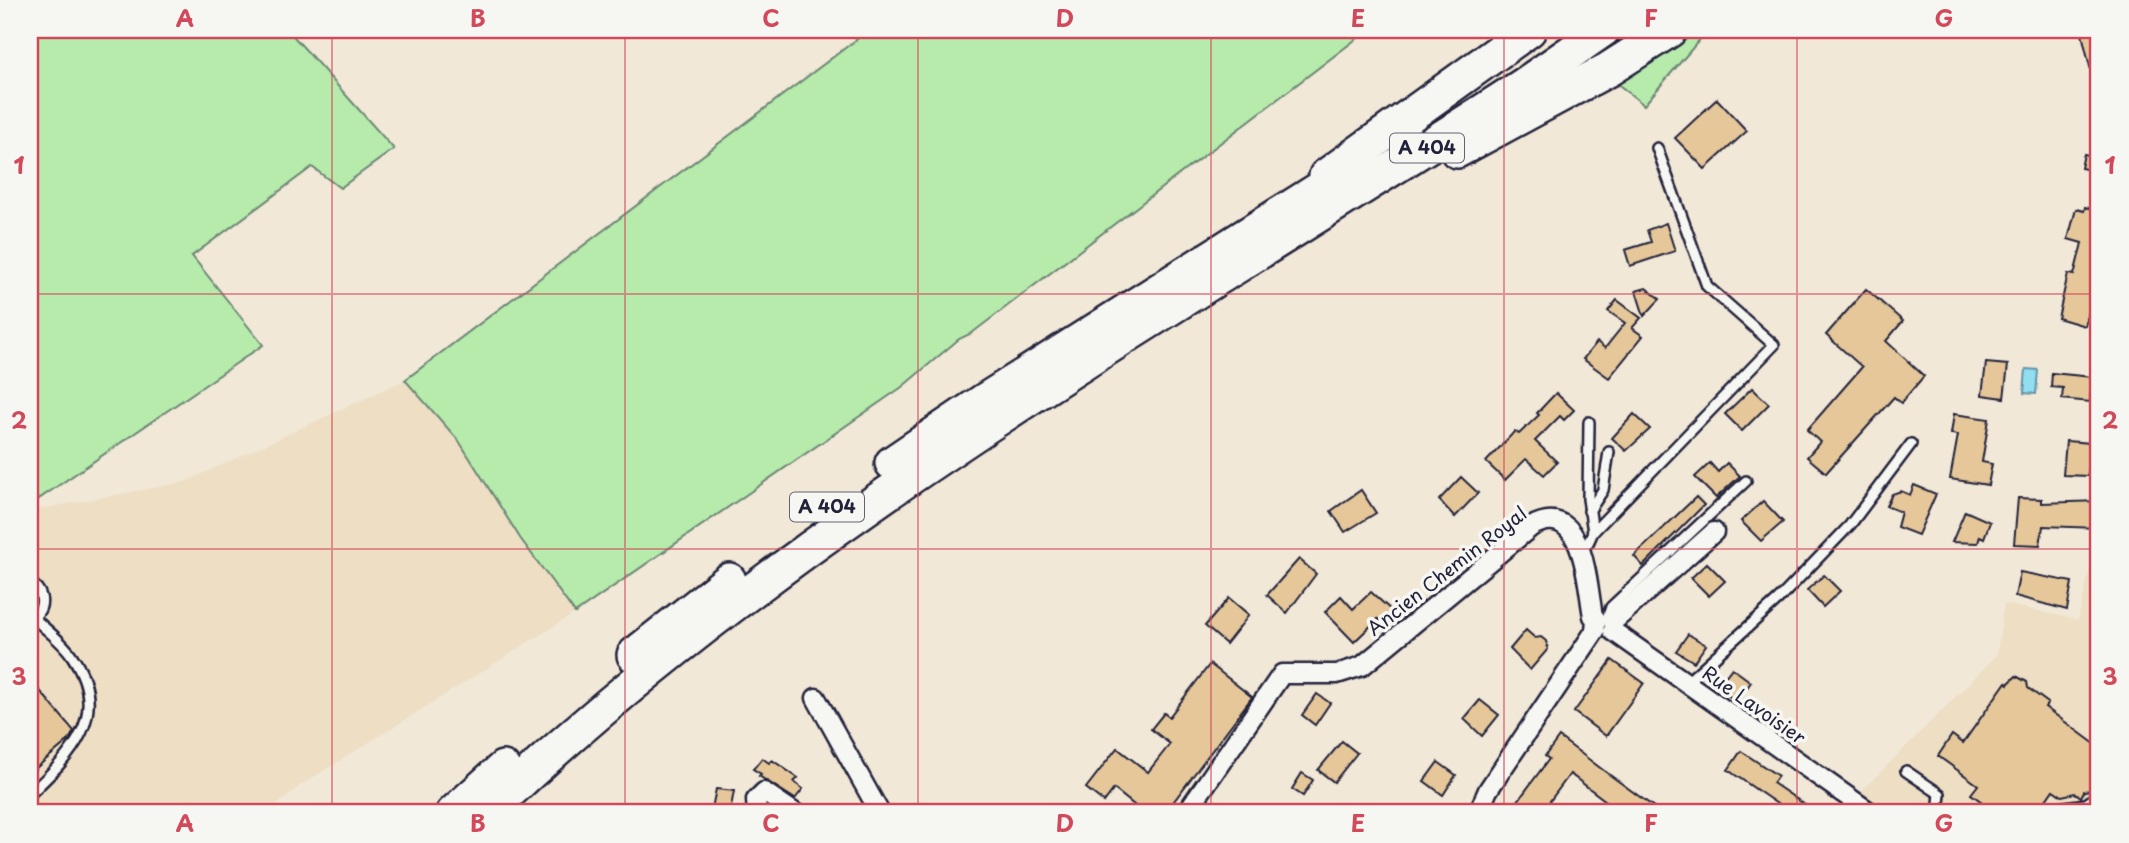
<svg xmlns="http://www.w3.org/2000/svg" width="2129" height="843" viewBox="0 0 2129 843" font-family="'Playpen Sans',sans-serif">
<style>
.built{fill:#eddec4}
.green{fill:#b6ebac;stroke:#6c8674;stroke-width:2}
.water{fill:#90def0;stroke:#6493a8;stroke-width:2}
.building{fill:#e5c799;stroke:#22223b;stroke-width:2}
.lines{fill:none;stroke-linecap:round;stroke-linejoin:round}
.service-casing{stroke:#22223b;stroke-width:14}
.minor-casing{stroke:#22223b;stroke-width:23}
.motorway-casing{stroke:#22223b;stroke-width:38}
.service{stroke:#f6f6f2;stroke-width:9}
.minor{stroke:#f6f6f2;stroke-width:18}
.motorway{stroke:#f6f6f2;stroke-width:33}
.grid{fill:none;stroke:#d1495b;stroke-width:2;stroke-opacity:0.55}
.labels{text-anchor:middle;stroke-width:7;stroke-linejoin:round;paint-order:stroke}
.shield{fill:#f6f6f2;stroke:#626272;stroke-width:2}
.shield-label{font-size:18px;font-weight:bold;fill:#22223b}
.street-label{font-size:19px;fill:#22223b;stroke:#f6f6f2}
.neatline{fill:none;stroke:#d1495b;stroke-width:2.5}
.grid-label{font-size:23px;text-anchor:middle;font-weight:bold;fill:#d1495b}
</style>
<rect width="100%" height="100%" fill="#f1e8d7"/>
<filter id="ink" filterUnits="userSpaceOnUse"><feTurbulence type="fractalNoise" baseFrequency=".0143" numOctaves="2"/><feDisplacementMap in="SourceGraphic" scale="14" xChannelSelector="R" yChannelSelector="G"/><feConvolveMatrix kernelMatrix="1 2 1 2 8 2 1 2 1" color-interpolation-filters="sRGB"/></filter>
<g filter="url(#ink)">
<g class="built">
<path d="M405 380 459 441 520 538 575 613 301 785 268 813H30V511L185 482Z"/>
<path d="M2099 544V813H1868L1862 791 1997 655 2004 604 2078 620 2096 545Z"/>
</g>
<g class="green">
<path d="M30 30H288L394 149 340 188 312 167 192 256 263 345 30 505Z"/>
<path d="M869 30H1368L972 333 959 339 902 387 575 613 520 538 459 441 405 380Z"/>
<path d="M1559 30H1708L1644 105 1568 44Z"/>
</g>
<path class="water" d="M2026 369 2038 370 2036 394 2024 393Z"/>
<g class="building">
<path d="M2081 30H2099V83H2094Z"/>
<path d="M1717 99 1747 131 1705 169 1675 138Z"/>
<path d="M2084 154 2098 157 2095 171 2081 168Z"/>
<path d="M2085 207 2099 211V291L2095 290 2085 326 2058 318 2068 274 2074 275 2082 243 2068 239 2076 209 2084 211Z"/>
<path d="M1666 223 1675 251 1630 266 1625 250 1651 242 1647 230Z"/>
<path d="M1646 288 1660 299 1644 316 1636 291Z"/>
<path d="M1866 289 1903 321 1886 341 1924 376 1901 403 1894 397 1826 473 1807 457 1820 442 1807 430 1862 367 1826 335Z"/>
<path d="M1617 300 1641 318 1632 328 1643 336 1609 378 1583 359 1597 342 1605 348 1625 323 1608 311Z"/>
<path d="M1986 363 2008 365 2004 398 1982 395Z"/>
<path d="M2052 373 2092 377 2090 402 2062 399 2063 388 2051 387Z"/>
<path d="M1752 388 1769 404 1742 431 1725 414Z"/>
<path d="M1556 393 1574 410 1564 420 1560 416 1535 441 1557 462 1544 475 1526 459 1505 480 1486 462 1515 431 1519 434 1539 415 1537 413Z"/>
<path d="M1634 414 1650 429 1626 451 1612 438Z"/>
<path d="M1954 414 1989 419 1982 462 1992 464 1988 485 1950 479 1958 435 1951 434Z"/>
<path d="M2066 441 2091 443 2088 476 2063 475Z"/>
<path d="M1710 463 1718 472 1727 463 1740 476 1716 498 1695 477Z"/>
<path d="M1461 477 1478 493 1455 517 1439 500Z"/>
<path d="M1914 485 1936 494 1918 535 1897 527 1901 512 1886 506 1892 494 1901 491 1910 495Z"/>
<path d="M1361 490 1376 513 1345 532 1331 511Z"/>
<path d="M1696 497 1704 505 1643 566 1634 556Z"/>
<path d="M2018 498 2042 499V503L2099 501V528L2043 526 2040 545 2014 544Z"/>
<path d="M1763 501 1783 522 1761 541 1741 521Z"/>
<path d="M1965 511 1990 522 1984 538 1980 536 1978 543 1952 542Z"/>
<path d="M1299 559 1316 574 1287 613 1267 595Z"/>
<path d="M1707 563 1725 581 1709 596 1691 578Z"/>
<path d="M2020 572 2072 582 2067 610 2015 596Z"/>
<path d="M1824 575 1840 591 1823 607 1807 590Z"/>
<path d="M1371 592 1392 611 1380 621 1378 619 1354 642 1325 612 1341 596 1353 609Z"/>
<path d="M1229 598 1249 615 1226 644 1205 626Z"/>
<path d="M1526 630 1535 638 1541 637 1546 641 1548 649 1530 670 1510 649Z"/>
<path d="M1688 634 1706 645 1694 662 1676 651Z"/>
<path d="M1612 660 1644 683 1606 736 1574 712Z"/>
<path d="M1210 664 1252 697 1165 813H1158L1149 806 1144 813 1114 789 1104 802 1086 788 1117 748 1148 772 1170 744 1151 729 1164 713 1169 717Z"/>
<path d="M1732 668 1751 682 1737 702 1717 687Z"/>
<path d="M2016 676 2027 682 2028 688 2048 703 2045 707 2099 747 2093 762 2099 766V777L2091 790 2084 791 2081 797 2075 793 2062 796 2053 790 2037 813H1973L1982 802 1971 794 1978 785 1938 756 1952 735 1963 743 2006 682 2008 684Z"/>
<path d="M30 679 74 731 69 740 30 773Z"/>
<path d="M1317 694 1330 703 1315 725 1302 715Z"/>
<path d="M1480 700 1499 715 1482 736 1464 719Z"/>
<path d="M1559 737 1603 770 1662 813H1622L1570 774 1541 813H1509L1549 759 1545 756Z"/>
<path d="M1342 741 1357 753 1334 782 1318 770Z"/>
<path d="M1741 751 1778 776 1773 783 1817 813H1775L1780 806 1728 770Z"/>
<path d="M762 758 769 763 772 760 798 778 794 782 803 789 795 799 759 776 761 774 753 769Z"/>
<path d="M1438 762 1456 775 1443 795 1424 781Z"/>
<path d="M1302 773 1313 780 1303 796 1292 789Z"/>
<path d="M716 789 734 791 730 813H711Z"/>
</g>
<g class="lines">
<defs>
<g id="service">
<path d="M1589 422 1588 499 1593 532"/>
<path d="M1589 511 1603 490 1609 452"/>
<path d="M1580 547 1588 543 1593 532 1774 345 1707 286 1657 148"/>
<path d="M30 583C45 591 46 611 30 619"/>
<path d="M1608 616 1611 607 1746 481"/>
<path d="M1687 682 1779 599 1850 525 1911 444"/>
<path d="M1906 771 1940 794 1938 813"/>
<path d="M30 794C71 755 112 715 72 656 63 642 46 630 34 618"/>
<path d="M2054 813 2058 808 2086 804 2099 795"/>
</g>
<g id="minor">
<path d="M1613 622 1714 532"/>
<path d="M1613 631 1871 813"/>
<path d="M816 698 880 813"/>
<path d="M757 813 756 800 764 792 795 813"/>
<path d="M1186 813 1282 674H1337L1362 666 1531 527C1584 497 1587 585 1593 616L1596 619 1595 631 1488 790 1478 813"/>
</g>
<g id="motorway">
<path d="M1457 151 1609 69 1670 30"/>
<path d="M1326 176 1529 30"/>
<path d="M892 463 985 400 1351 169"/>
<path d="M634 655 729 580"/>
<path d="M453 813 503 768"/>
<path d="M487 813C795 520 1171 314 1525 84L1603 30"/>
</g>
</defs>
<use href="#service" class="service-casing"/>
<use href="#minor" class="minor-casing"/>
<use href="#motorway" class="motorway-casing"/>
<use href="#service" class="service"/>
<use href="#minor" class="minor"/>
<use href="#motorway" class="motorway"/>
</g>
</g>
<path class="grid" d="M332 30V813M625 30V813M918 30V813M1211 30V813M1504 30V813M1797 30V813M30 294H2099M30 549H2099"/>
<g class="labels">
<g class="shield">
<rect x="1390" y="133.5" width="74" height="29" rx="5"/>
<rect x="790" y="492.5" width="74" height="29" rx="5"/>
</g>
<g class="shield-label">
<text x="1427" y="154">A 404</text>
<text x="827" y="513">A 404</text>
</g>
<g class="street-label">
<text transform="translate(1447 571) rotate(-38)" y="7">Ancien Chemin Royal</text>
<text transform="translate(1754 705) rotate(35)" y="7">Rue Lavoisier</text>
</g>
</g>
<rect width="2129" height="843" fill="none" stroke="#f6f6f2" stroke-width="77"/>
<rect x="38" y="38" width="2052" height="766" class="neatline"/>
<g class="grid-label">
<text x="185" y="27">A</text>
<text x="478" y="27">B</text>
<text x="771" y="27">C</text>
<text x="1065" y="27">D</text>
<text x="1358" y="27">E</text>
<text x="1651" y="27">F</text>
<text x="1944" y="27">G</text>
<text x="19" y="174">1</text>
<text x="2110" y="174">1</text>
<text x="19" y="429">2</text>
<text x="2110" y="429">2</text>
<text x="19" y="685">3</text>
<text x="2110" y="685">3</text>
<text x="185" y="832">A</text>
<text x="478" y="832">B</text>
<text x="771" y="832">C</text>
<text x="1065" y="832">D</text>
<text x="1358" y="832">E</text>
<text x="1651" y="832">F</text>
<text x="1944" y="832">G</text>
</g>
</svg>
